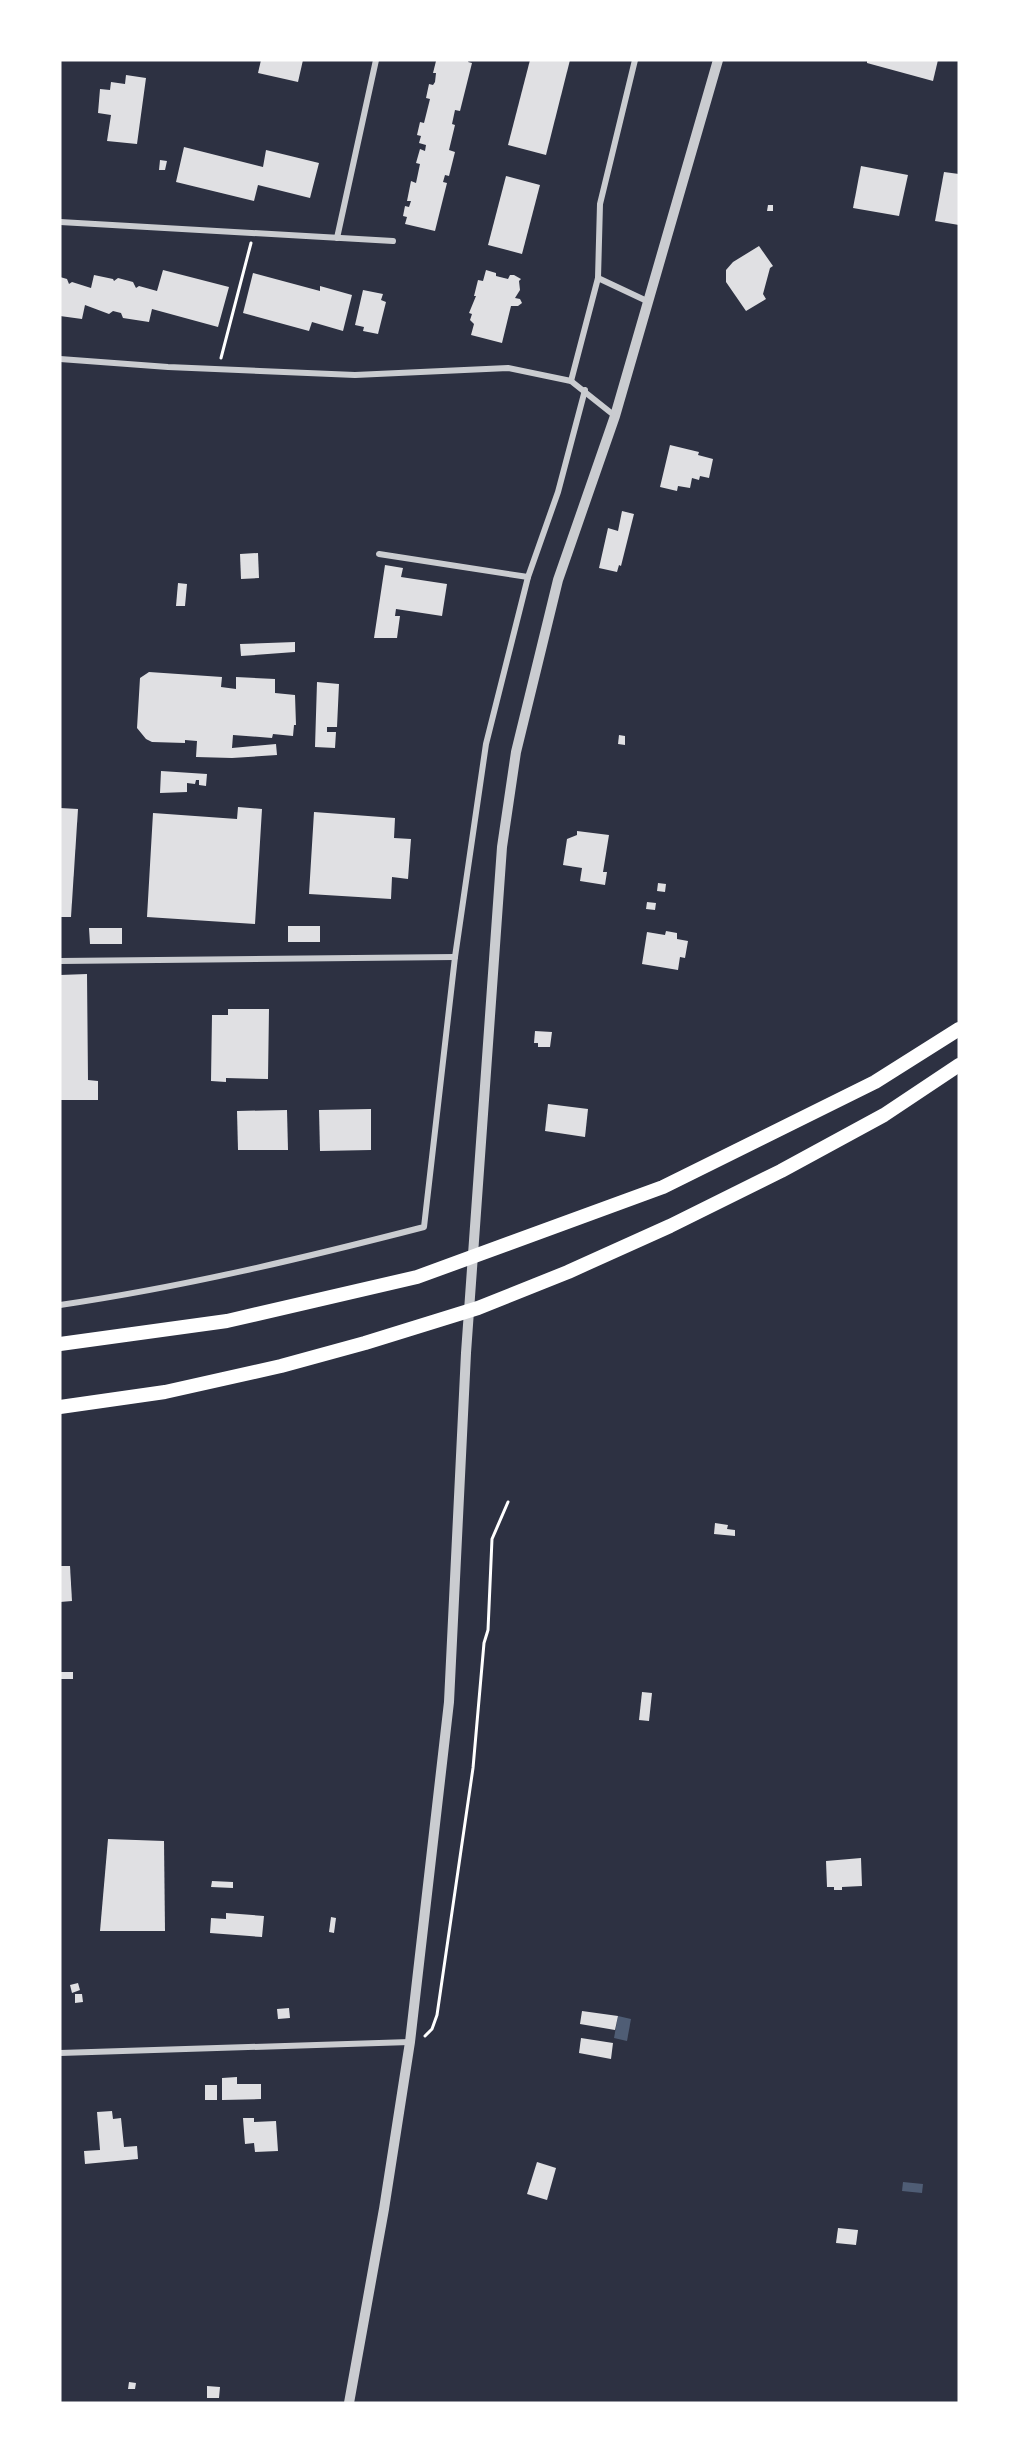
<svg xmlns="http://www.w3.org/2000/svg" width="1019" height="2463" viewBox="0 0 1019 2463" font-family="'Noto Sans',sans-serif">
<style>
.water{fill:#4f5d75}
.building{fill:#e0e0e3}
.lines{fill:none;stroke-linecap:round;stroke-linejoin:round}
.path{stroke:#fff;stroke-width:3}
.minor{stroke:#caccd0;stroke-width:6}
.tertiary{stroke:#caccd0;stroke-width:10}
.trunk{stroke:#fff;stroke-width:14}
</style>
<rect width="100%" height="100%" fill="#2d3142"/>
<g class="water">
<path d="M618 2016 631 2019 627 2041 614 2038Z"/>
<path d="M903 2182 923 2184 922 2193 902 2191Z"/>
</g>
<g class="building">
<path d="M261 60H303L298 82 258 73Z"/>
<path d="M469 60 468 62 472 63 460 111 455 110 452 124 455 125 449 150 455 152 449 176 445 175 443 182 447 183 435 231 405 224 407 217 403 216 405 206 409 207 411 201H407L411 181 416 183 420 164 416 163 420 149 425 151 426 145 419 143 421 136 417 135 420 122 424 123 430 99 426 98 429 84 433 85 435 82 436 73H433L436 61Z"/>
<path d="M530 60H570L546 155 508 145Z"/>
<path d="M867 60H938L933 81 867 63Z"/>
<path d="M126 75 146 78 137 144 107 141 111 115 98 113 100 89 110 90 111 82 125 84Z"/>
<path d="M184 147 263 167 266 150 319 163 310 198 258 185 254 201 176 182Z"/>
<path d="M160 160 167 161 165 170H159Z"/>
<path d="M861 166 908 175 899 216 853 208Z"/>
<path d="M944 172 959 174V225L935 221Z"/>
<path d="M506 176 540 185 522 254 488 245Z"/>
<path d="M768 205H773V211H767Z"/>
<path d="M759 246 773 266 770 268 763 294 766 299 746 311 726 282V270L733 262Z"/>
<path d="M163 270 229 287 218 327 152 309 149 322 123 318 121 313 113 311 109 314 85 305 82 319 60 316V277L67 279 69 284 72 282 91 288 94 275 113 279 114 281 118 278 133 282 136 288 139 286 157 291Z"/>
<path d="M486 270 496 273V276L508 279 510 275H514L521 279 519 281 520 290 515 298 520 299 522 303 518 306H511L502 343 471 335 474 324 470 320 472 314 469 313 476 296H474L478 280 483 281Z"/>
<path d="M253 273 320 291V286L352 295 343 331 312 322 309 331 243 313Z"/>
<path d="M363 290 383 294 381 300 386 302 378 334 363 331 364 327 355 325Z"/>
<path d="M670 445 699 452 698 455 713 459 709 478 700 476 699 480 692 478 690 488 678 486 677 491 660 487Z"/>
<path d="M622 511 634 514 621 566 619 565 617 572 599 568 608 528 618 531Z"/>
<path d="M258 553 259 578 241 579 240 554Z"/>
<path d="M385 565 403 568 401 577 447 584 442 616 396 609 395 616H400L397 638H374Z"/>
<path d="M178 583 187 584 185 606H176Z"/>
<path d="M295 642V652L241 656 240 644Z"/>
<path d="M149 672 222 677 221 687 236 689V677L275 679V693L295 695 296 725H294L293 736 273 734 272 738 233 735 232 748 276 744 277 755 232 758 196 757 197 741 185 740V743L152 742 146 739 137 728 140 678Z"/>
<path d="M317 682 339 684 337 727H327V732H336L335 748 315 747Z"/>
<path d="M619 735 625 736V745L618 744Z"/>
<path d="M161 771 207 774 206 786 199 785V780H196L195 784 187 783V792L160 793Z"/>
<path d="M238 807 262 809 255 924 147 917 153 813 237 819Z"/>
<path d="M60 808 78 809 71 917H60Z"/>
<path d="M314 812 395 818 394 838 411 839 408 879 392 877 391 899 309 894Z"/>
<path d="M577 831 609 835 603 872H607L605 885 580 881 582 868 563 865 567 839 577 835Z"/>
<path d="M658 883 666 884 665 892 657 891Z"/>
<path d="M647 902 656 903 655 910 646 909Z"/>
<rect x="288" y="926" width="32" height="16"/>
<path d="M89 928H122V944H90Z"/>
<path d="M666 931 677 933V939L688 941 685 958 680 957 678 970 642 964 647 932 665 935Z"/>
<path d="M87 974 88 1080 98 1081V1100H60V975Z"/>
<path d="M228 1009H269L268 1079 226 1078V1082L211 1081 212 1015H228Z"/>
<path d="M535 1031 552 1032 550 1047H538V1043H534Z"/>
<path d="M548 1104 588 1109 585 1137 545 1131Z"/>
<path d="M371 1109V1150L320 1151 319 1110Z"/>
<path d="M287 1110 288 1150H238L237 1111Z"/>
<path d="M715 1523 728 1525 727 1529 735 1530V1536L714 1534Z"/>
<path d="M60 1566H70L72 1601 60 1602Z"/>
<rect x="60" y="1672" width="13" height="7"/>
<path d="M642 1692 652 1693 649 1721 639 1720Z"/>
<path d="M108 1839 164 1841 165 1931H100Z"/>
<path d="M861 1858 862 1886 842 1887V1890H834V1887H827L826 1861Z"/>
<path d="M212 1881 233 1882V1888L211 1887Z"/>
<path d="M226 1913 264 1916 262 1937 210 1933 211 1918 226 1919Z"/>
<path d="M331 1917 336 1918 334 1933 329 1932Z"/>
<path d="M78 1983 80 1990 72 1993 70 1985Z"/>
<path d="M75 1994H82L83 2002 75 2003Z"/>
<path d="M289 2008 290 2018 278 2019 277 2009Z"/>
<path d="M582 2011 618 2016 615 2030 580 2024Z"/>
<path d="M581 2038 613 2043 611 2059 579 2053Z"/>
<path d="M237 2077V2084H261V2099L222 2100V2078Z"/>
<rect x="205" y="2085" width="12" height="15"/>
<path d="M112 2111 113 2119 121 2118 124 2147 137 2146 138 2159 85 2164 84 2151 100 2150 97 2112Z"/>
<path d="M243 2118H254V2122L276 2121 278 2151 255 2152 254 2143 245 2144Z"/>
<path d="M537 2162 556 2168 547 2200 527 2194Z"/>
<path d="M838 2228 858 2230 856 2245 836 2243Z"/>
<path d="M129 2382 136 2383 135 2389H128Z"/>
<path d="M207 2386 220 2387 219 2398H207Z"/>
</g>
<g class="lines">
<g class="path">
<path d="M221 358 251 243"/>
<path d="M425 2036 432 2029 437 2015 473 1768 484 1643 488 1630 492 1539 508 1502"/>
</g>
<g class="minor">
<path d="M60 222 393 241"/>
<path d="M337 238 376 60"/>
<path d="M598 278 649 302"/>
<path d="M60 359 168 367 355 375 508 368 571 381 615 416"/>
<path d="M571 381 598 278 600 204 635 60"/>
<path d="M379 554 528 577"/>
<path d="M60 961 455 957"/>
<path d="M60 1305C183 1287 304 1258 424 1227L455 957 486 744 528 577 558 492 585 390"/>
<path d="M60 2053 410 2042"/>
</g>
<path class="tertiary" d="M349 2403 384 2209 410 2042 449 1702 466 1353 502 847 516 752 558 580 615 416 718 60"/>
<g class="trunk">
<path d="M60 1344 227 1321 417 1277 663 1187 875 1082 959 1029"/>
<path d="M60 1407 165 1392 281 1366 365 1343 478 1308 568 1272 670 1226 781 1171 884 1115 959 1065"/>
</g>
</g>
<rect width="1019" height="2463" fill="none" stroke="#ffffff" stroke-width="123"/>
</svg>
